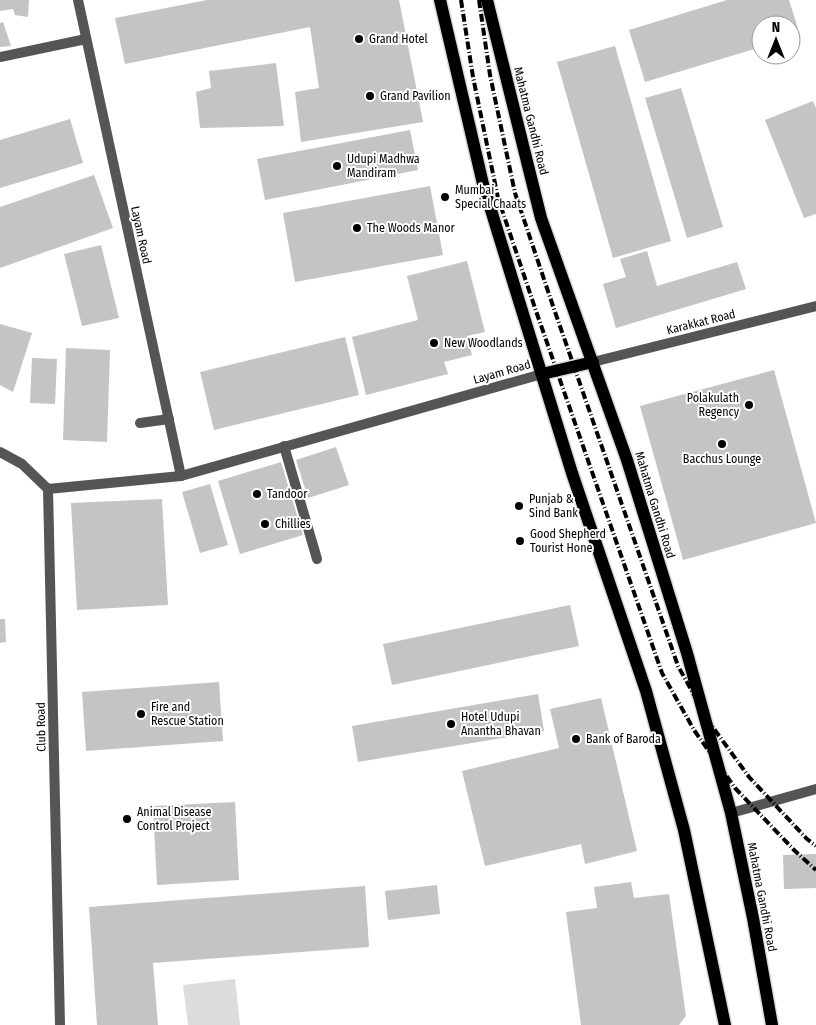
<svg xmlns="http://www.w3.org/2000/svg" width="816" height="1025" viewBox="0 0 816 1025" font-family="'Fira Sans Condensed',sans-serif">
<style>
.green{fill:#dcdcdc}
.building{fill:#c4c4c4}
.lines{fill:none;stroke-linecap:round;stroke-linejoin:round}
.primary-casing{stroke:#dbdbdb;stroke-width:15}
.service{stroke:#555;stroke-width:10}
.minor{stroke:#555;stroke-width:10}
.tertiary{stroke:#555;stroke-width:10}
.primary{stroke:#000;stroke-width:12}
.rail{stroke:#000;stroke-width:4;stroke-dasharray:8 2.5 1 2.5;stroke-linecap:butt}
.poi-dot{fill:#000;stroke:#fff;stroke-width:2}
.labels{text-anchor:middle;stroke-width:4;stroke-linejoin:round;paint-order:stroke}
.poi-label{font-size:12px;fill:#000;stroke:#fff;text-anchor:start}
.street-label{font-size:12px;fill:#000;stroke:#fff}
</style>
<rect width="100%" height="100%" fill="#fff"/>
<path class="green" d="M235 979 240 1025H188L183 985Z"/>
<g class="building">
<path d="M0 0H29L28 17 15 15 13 9 0 11Z"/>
<path d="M207 0H399L423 122 301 142 295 92 319 88 310 27 125 64 115 18Z"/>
<path d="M727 0H789L800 35 791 38V25H761V47L645 82 629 30Z"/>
<path d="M3 22 11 46 0 47V23Z"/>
<path d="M615 46 671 241 613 258 557 62Z"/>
<path d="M276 63 284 126 200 128 196 92 211 88 209 71Z"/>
<path d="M681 88 723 227 687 238 645 98Z"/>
<path d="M813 101 816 108V214L804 218 765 120Z"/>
<path d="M70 119 83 163 0 188V140Z"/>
<path d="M410 130 418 170 265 200 257 159Z"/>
<path d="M94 175 113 228 0 268V207Z"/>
<path d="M430 186 443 255 295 282 283 213Z"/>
<path d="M101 245 119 318 82 326 64 254Z"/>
<path d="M647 251 657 286 737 262 746 289 616 328 603 284 626 277 620 259Z"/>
<path d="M467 261 485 332 467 336 472 355 444 362 448 374 366 395 352 337 418 320 407 276Z"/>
<path d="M0 324 32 333 13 392 0 385Z"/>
<path d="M345 337 359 395 214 430 200 372Z"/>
<path d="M66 348 110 350 107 442 63 440Z"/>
<path d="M32 358 57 359 55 404 30 403Z"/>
<path d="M774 370 816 523 683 560 640 406Z"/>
<path d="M336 447 349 485 308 498 296 460Z"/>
<path d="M281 462 303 535 240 554 218 481Z"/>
<path d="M210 484 228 545 200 553 182 492Z"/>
<path d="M162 499 168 605 77 610 71 503Z"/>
<path d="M570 605 579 646 392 685 383 644Z"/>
<path d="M0 619H5L6 642 0 643Z"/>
<path d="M219 682 223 741 86 751 82 692Z"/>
<path d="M538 694 544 731 358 762 352 726Z"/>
<path d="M601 698 637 851 585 864 581 844 485 866 462 771 559 748 550 709Z"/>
<path d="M235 802 239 880 157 885 153 806Z"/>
<path d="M816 854V888L784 889 783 855Z"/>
<path d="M631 882 634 898 669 894 686 1016 679 1025H581L566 912 597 908 594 887Z"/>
<path d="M437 885 440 914 388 920 385 891Z"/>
<path d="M365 886 369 947 153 963 158 1025H97L89 907Z"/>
</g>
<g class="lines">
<defs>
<g id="primary">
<path d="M440 0 483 184 572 473 646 691 684 830 725 1025"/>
<path d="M487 0 541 218 627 460 687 653 731 813 753 918 772 1025"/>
<path d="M542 374 593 362"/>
</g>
</defs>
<use href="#primary" class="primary-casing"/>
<g class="service">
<path d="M140 423 169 419"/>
<path d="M284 446 317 559"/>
</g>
<g class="minor">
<path d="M78 0 181 476"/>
<path d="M0 57 86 39"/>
<path d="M48 489 60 1025"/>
<path d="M731 813 816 789"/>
</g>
<g class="tertiary">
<path d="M593 362 816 306"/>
<path d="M0 452 22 464 48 489 181 476 542 374"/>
</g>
<use href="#primary" class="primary"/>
<g class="rail">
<path d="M461 0 473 77 498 198 536 311 662 673 694 730 735 788 795 851 816 870"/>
<path d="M479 0 490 75 515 193 553 306 678 666 709 722 749 777 807 839 816 846"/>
</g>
</g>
<g class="poi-dot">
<circle cx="359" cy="39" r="5"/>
<circle cx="370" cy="96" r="5"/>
<circle cx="337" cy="166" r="5"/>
<circle cx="445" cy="197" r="5"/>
<circle cx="357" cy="228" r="5"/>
<circle cx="434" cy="343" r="5"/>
<circle cx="749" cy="405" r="5"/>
<circle cx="722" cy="444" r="5"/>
<circle cx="257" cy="494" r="5"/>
<circle cx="519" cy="506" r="5"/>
<circle cx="265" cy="524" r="5"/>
<circle cx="520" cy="541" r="5"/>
<circle cx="141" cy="714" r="5"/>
<circle cx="451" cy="724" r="5"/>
<circle cx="576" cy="739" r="5"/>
<circle cx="127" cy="819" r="5"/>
</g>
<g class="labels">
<g class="poi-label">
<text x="369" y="43">Grand Hotel</text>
<text x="380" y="100">Grand Pavilion</text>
<text x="347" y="163">Udupi Madhwa<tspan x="347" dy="14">Mandiram</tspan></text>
<text x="455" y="194">Mumbai<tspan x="455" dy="14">Special Chaats</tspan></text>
<text x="367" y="232">The Woods Manor</text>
<text x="444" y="347">New Woodlands</text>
<text x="739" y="402" text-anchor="end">Polakulath<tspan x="739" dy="14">Regency</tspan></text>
<text x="722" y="463" text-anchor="middle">Bacchus Lounge</text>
<text x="267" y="498">Tandoor</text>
<text x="529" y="503">Punjab &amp;<tspan x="529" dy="14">Sind Bank</tspan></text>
<text x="275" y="528">Chillies</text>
<text x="530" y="538">Good Shepherd<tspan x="530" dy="14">Tourist Hone</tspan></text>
<text x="151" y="711">Fire and<tspan x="151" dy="14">Rescue Station</tspan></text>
<text x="461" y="721">Hotel Udupi<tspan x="461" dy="14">Anantha Bhavan</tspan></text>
<text x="586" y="743">Bank of Baroda</text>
<text x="137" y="816">Animal Disease<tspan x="137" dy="14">Control Project</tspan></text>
</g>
<g class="street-label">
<text transform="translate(531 121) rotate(76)" y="4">Mahatma Gandhi Road</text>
<text transform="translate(141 235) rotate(78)" y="4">Layam Road</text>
<text transform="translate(701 322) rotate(-14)" y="4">Karakkat Road</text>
<text transform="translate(502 372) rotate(-16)" y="4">Layam Road</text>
<text transform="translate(655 505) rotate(73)" y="4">Mahatma Gandhi Road</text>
<text transform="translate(41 727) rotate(-91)" y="4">Club Road</text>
<text transform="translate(762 897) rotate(79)" y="4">Mahatma Gandhi Road</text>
</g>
</g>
<g transform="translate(776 40)"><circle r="24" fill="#ffffff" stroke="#999999"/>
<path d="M0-4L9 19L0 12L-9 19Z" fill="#000000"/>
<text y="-8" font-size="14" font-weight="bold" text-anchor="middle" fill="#000000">N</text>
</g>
</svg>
